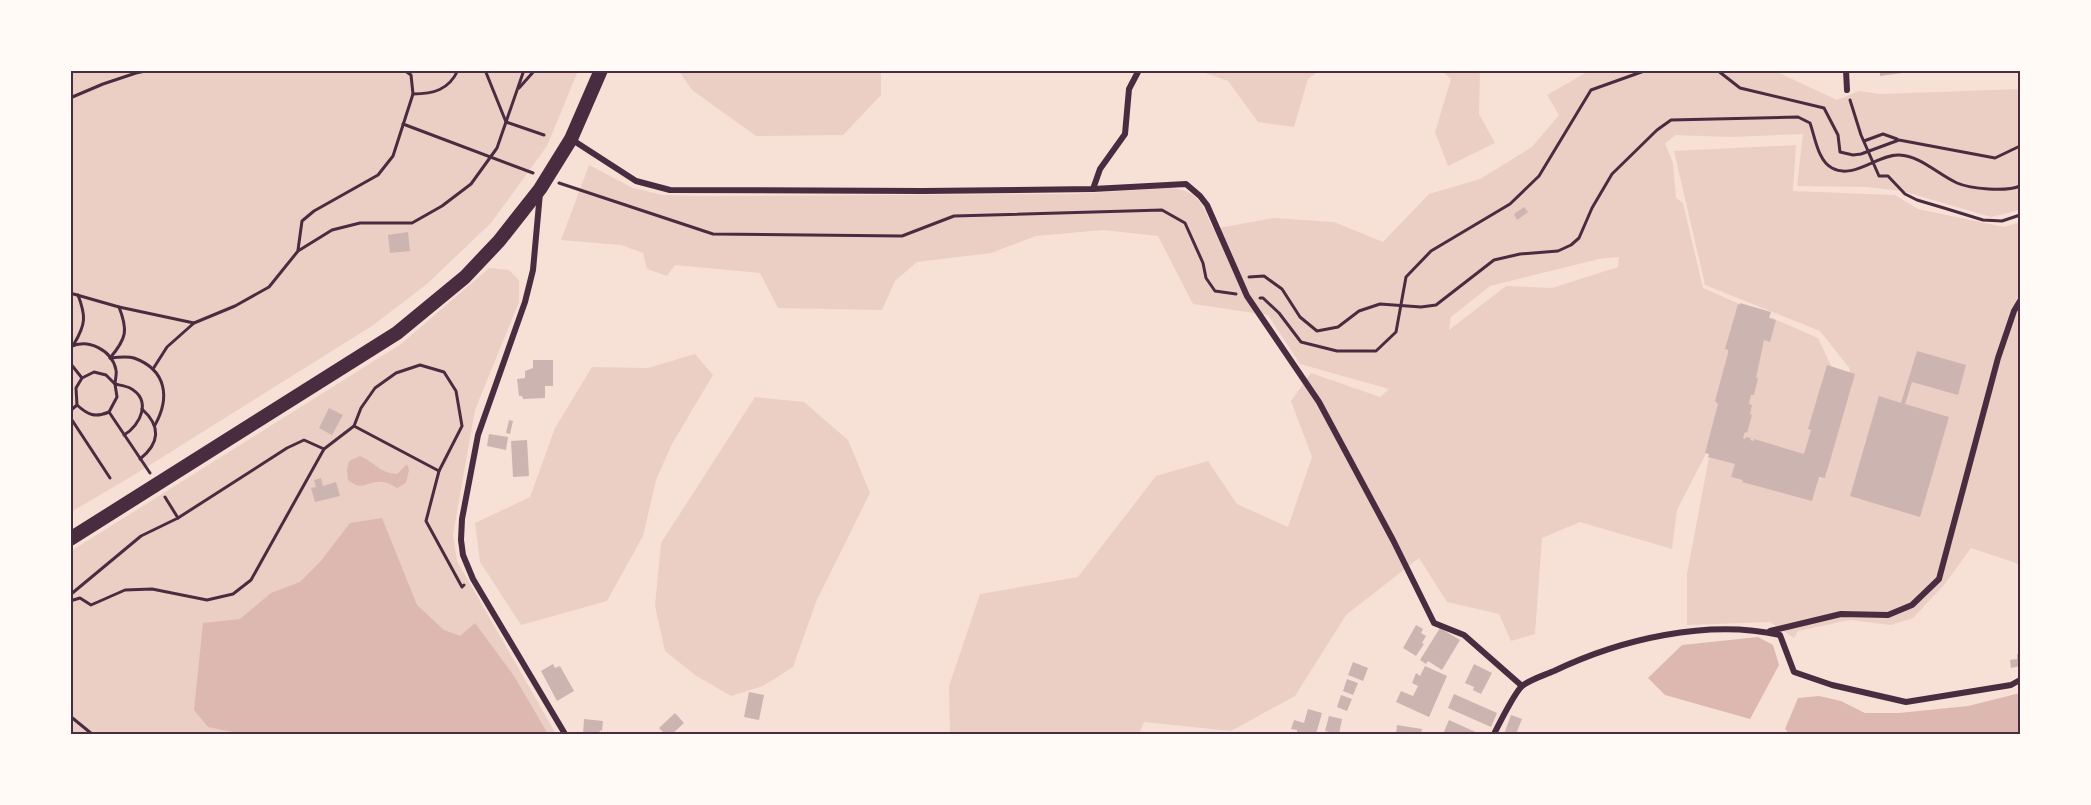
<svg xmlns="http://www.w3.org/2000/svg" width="2091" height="805" viewBox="0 0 2091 805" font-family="'Titillium Web',sans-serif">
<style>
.green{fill:#ebcfc5;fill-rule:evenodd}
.water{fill:#dcb8b0}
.building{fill:#ccb4b1}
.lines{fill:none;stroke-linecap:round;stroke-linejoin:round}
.path{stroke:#4a2c40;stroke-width:3}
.minor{stroke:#4a2c40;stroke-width:6}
.primary{stroke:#4a2c40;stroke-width:14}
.neatline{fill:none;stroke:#4a2c40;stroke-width:2}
</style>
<rect width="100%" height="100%" fill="#f7e1d7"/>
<g class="green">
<path d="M70 71H578L547 146 491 223 427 284 372 326 134 475 71 512Z"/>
<path d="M679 71H881V95L843 135 756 136 692 90Z"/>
<path d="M1200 71 1319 70V71L1308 79 1294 127 1258 122 1228 81Z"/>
<path d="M1442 71H1480L1479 114 1495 143 1448 166 1435 132 1451 79Z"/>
<path d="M1589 71H1775L1837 100 1859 91 1880 94 2020 89V210L1991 217 1902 191 1866 187 1797 186 1803 134 1730 137 1676 135 1665 143 1673 163 1676 198 1683 203 1703 288 1818 338 1836 376 1818 466 1712 442 1677 510 1672 549 1580 522 1542 538 1535 634 1511 641 1499 614 1447 602 1419 558 1346 615 1295 696 1231 731 1144 722 1139 734H950L949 686 980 594 1078 577 1156 476 1208 461 1237 504 1288 527 1312 457 1291 401 1311 373 1380 397 1389 389 1300 364 1268 315 1193 304 1158 236 1103 230 1036 236 991 253 917 262 895 281 882 310 778 308 760 273 675 265 667 276 647 269 643 253 621 245 561 240 589 165 633 188 663 195 708 196 1074 194 1169 188C1199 190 1202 204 1213 229L1273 218 1334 222 1383 242 1429 194 1480 179 1532 147 1559 115 1547 95ZM1619 257 1618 267 1552 288 1506 286 1449 330 1451 317 1490 286 1599 259Z"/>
<path d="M1796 145 1793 191 1895 195 1918 209 2004 227 2020 222V566L2016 563 1971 548 1944 585 1913 618 1891 625 1850 620 1798 631 1794 638 1770 622 1687 625V574L1709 457 1803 482 1826 476 1850 369 1820 331 1705 285 1674 151Z"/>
<path d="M489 268 509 270 519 280V302L475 410 453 535 457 561 556 734H71V551L401 344Z"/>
<path d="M695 354 713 375 672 444 656 480 643 536 607 601 521 625 480 562 475 523 530 497 555 428 592 367 648 368Z"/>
<path d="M755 397 804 402 848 440 870 493 816 602 793 667 763 686 731 696 695 675 665 651 655 606 661 543Z"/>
</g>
<g class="water">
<path d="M360 456C375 462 379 473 397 474L407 464 409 470 406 483 397 488C392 485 385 481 378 482 364 483 362 491 348 480L347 470 349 461Z"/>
<path d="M382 518 417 605 444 630 460 636 475 623 514 676 548 734H243L208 727 194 710 203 623 240 619 271 593 300 582 320 562 350 523Z"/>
<path d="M1758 637 1773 645 1779 665 1750 719 1665 695 1648 678 1682 645Z"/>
<path d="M2020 693V734H1790L1785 729 1798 698 1819 696 1841 701 1865 713H1899L1968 706Z"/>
</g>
<g class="building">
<path d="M1880 70H1904L1902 73 1880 76Z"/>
<path d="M1524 207 1528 212 1517 220 1514 214Z"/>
<path d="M408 232 410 251 390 253 388 235Z"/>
<path d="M1740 303 1771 312 1769 318 1776 320 1770 342 1764 340 1756 378H1758L1754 395H1751L1749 404 1752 405 1750 414 1752 415 1747 433 1745 432 1743 438 1745 439 1746 437 1751 438 1750 440 1754 441V439L1804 454 1811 430 1808 429 1827 365 1855 374 1825 478 1819 477 1812 501 1742 482 1743 480 1731 477 1735 464 1708 457 1709 454 1705 453 1718 404 1715 401 1728 353V350L1725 349 1738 304 1740 305Z"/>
<path d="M1917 351 1966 365 1958 395 1912 382 1905 404 1949 417 1920 517 1850 496 1879 396 1901 403Z"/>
<path d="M533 360H553V386H545V398L523 399 522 396H519L517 379 525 378V371L533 368Z"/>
<path d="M329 408 343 415 332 435 319 428Z"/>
<path d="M509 420 513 421 510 434 506 433Z"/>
<path d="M489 434 508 437 506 450 487 446Z"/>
<path d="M527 440 529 476 513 477 511 441Z"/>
<path d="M321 478 323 486 336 482 340 496 315 502 311 488 316 487 314 480Z"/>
<path d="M1416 625 1423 629 1421 633 1426 636 1422 643 1424 644 1416 656 1403 648Z"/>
<path d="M1440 628 1460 640 1442 670 1428 661 1426 664 1420 660Z"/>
<path d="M2020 653V666L2011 668 2010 660 2017 659V654Z"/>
<path d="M1353 662 1368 668 1363 681 1348 675Z"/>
<path d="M553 664 555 668 560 666 574 691 557 701 541 671Z"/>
<path d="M1474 664 1492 673 1481 694 1473 690 1474 687 1465 683Z"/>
<path d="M1425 666 1447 676 1429 717 1396 702 1401 691 1413 696 1418 686 1412 683 1416 673 1420 676Z"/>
<path d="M1347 679 1358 683 1353 695 1343 691Z"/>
<path d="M749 692 764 695 759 720 744 717Z"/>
<path d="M1454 694 1497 713 1491 727 1448 708Z"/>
<path d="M1341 695 1352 699 1347 711 1337 707Z"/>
<path d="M1308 709 1322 713 1316 734 1297 733V730L1291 729 1294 720 1304 723Z"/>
<path d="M675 713 684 723 672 734H665L659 728Z"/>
<path d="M1511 715 1522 719 1516 734H1504Z"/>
<path d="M1329 716 1342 719 1339 734 1325 731Z"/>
<path d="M584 719 603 721 602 731 600 730 599 734H583Z"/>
<path d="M1449 720 1480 734H1443Z"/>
<path d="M1397 725 1422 729 1421 734H1396Z"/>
</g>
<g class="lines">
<g class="path">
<path d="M485 70 506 122 544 135"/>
<path d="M1717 70 1740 88 1824 108 1838 135 1840 152 1853 155 1861 154 1899 140 1995 158 2020 146"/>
<path d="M519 88 535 70"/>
<path d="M413 94C433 94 449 90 458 70"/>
<path d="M70 98 103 84 136 73 150 70"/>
<path d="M1850 100 1861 135 1879 176H1888L1905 194 1917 200 1944 208 1983 220 2002 221 2020 215"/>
<path d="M403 124 533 173"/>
<path d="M1864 141 1883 134 1897 139"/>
<path d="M559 183 713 234 902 236 954 216 1162 210 1185 223 1203 263 1206 278 1215 291 1236 294"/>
<path d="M298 250 302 221 314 211 378 175 393 156 413 94 411 75 404 70"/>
<path d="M1249 277 1264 276 1282 289 1300 317 1317 331 1338 327 1359 311 1380 304 1421 307 1436 305 1494 260 1520 254 1558 251 1571 245 1579 238 1592 208 1612 174 1657 130 1671 120 1798 117 1810 123C1815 137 1818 161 1832 168 1854 180 1878 154 1899 155 1921 156 1937 174 1957 183 1971 189 2006 192 2020 186"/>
<path d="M70 293 119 307 194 323"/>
<path d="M1260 298H1263L1279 313 1301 342 1337 351H1376L1396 332 1406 277 1431 251 1510 204 1539 176 1591 90 1647 70"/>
<path d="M74 344C86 324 86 316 78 295"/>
<path d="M70 347C88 338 112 350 116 370 117 374 115 380 115 384 119 385 126 386 130 388 152 400 141 425 124 435"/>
<path d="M110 358C118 357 128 356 134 358 167 370 170 398 155 425"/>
<path d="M110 358C127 338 128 330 119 307"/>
<path d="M70 363 82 378 76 388 77 405C88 415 95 418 109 412L117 397 115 384 106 375 94 372 82 378"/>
<path d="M153 369 167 347 194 323 235 306 269 287 298 251 332 230 360 223H412L442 206 471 184 497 148 524 70"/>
<path d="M70 411 77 405"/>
<path d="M109 412 150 473"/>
<path d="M70 417 110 478"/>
<path d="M354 426 439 471 426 521 462 587 464 585"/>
<path d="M140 459C160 443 161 426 142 409"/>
<path d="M165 497 178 518"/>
<path d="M70 595 141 536 178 518 287 448 304 440 324 449"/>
<path d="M70 601 80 598 91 605 125 590 152 589 207 600 233 594 251 580 324 449 354 426 361 408 375 388 396 373 420 365 444 372 456 391 462 426 439 471"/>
<path d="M70 716 92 734"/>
</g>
<g class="minor">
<path d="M1846 70 1847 90"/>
<path d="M571 139 636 181 670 190 923 191 1093 189 1186 184 1200 196 1207 205 1247 296 1319 402 1393 540 1434 623 1464 635 1522 686"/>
<path d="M1093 189 1100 169 1125 134 1129 89 1139 70"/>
<path d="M540 193 533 270 525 302 478 435 462 519 461 540 463 555 473 579 565 734"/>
<path d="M1770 631 1841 614 1888 615 1912 605 1939 579 1998 358 2014 311 2020 301"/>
<path d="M1494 734C1500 722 1513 696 1521 687 1528 680 1545 675 1554 671 1621 639 1707 619 1780 635L1794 672 1832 685 1906 702 2011 685 2020 680"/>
</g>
<path class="primary" d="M70 539 397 333 465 277 499 241 540 189 571 139 601 70"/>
</g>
<rect width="2091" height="805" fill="none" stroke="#fffaf5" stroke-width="144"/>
<rect x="72" y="72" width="1947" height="661" class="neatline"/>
</svg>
